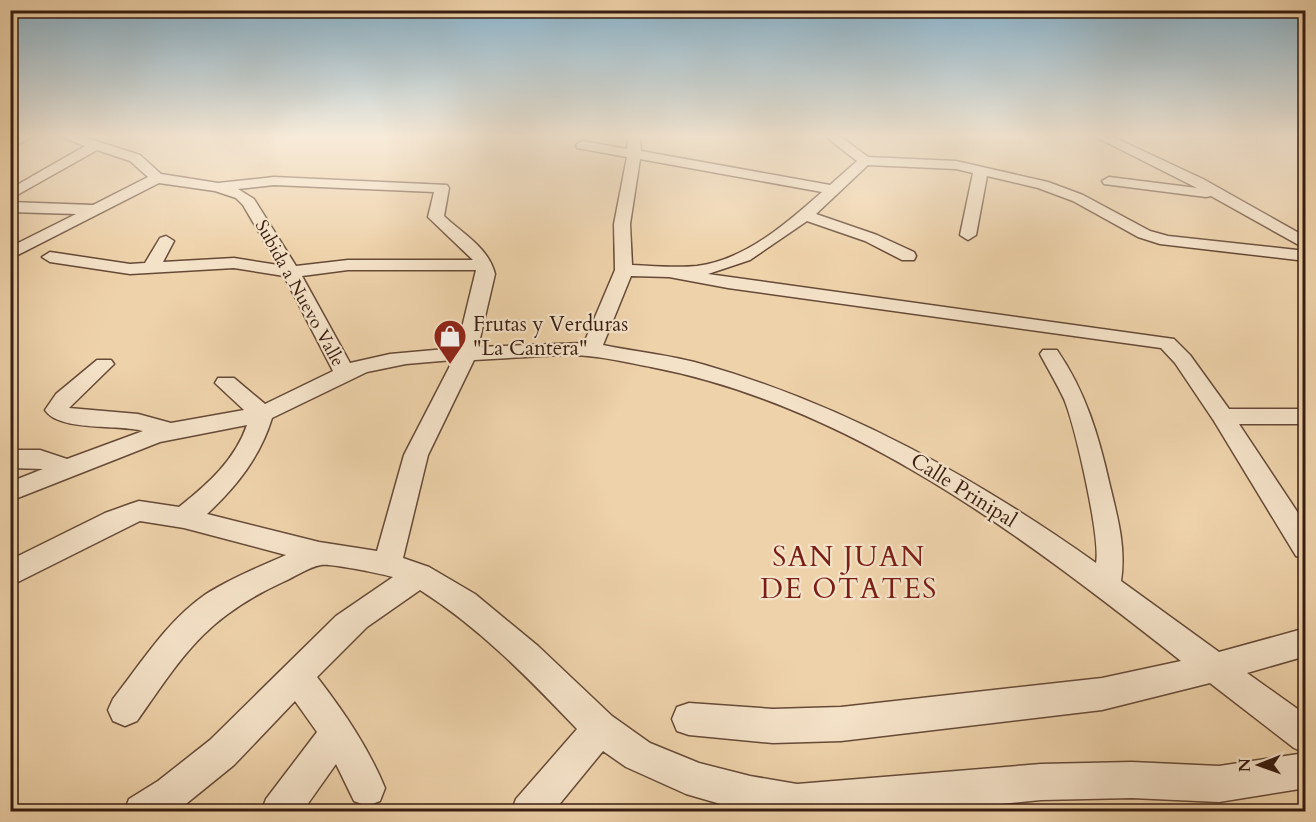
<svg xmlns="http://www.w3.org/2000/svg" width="1316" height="822" viewBox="0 0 1316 822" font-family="Cardo,serif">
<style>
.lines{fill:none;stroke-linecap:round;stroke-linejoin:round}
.minor-casing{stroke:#664a37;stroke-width:3}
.minor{fill:#f4e2c8;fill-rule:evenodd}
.labels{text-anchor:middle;stroke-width:4.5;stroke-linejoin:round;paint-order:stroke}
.far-street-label{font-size:18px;fill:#381d11;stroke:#f4e2c8}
.poi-label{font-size:21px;fill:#381d11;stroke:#f4e2c8;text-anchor:start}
.street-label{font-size:21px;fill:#381d11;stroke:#f4e2c8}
.near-quarter-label{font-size:28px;letter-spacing:1.5px;fill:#7a1f14;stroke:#f4e2c8}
</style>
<rect width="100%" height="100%" fill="#eed2aa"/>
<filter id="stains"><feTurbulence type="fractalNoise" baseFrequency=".00333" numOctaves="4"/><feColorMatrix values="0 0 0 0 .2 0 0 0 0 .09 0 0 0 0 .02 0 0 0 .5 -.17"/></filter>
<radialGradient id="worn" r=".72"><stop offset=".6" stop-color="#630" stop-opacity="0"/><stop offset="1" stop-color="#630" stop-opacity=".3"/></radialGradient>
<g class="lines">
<defs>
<g id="minor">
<path d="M17 136H33L10 149V140Z"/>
<path d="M60 136H80L140 155 161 174 218 183 274 177 447 185 449 188 444 216C464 235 488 247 495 274L478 347 584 343 615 270 614 224 627 157 577 148 576 145 582 141 627 149 628 136H640L641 151 830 185 857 161 825 136H840L868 157 956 161 1048 182 1083 195 1150 231 1168 236 1306 251V261L1160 244 1138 237 1073 201 1038 188 987 176 976 235 968 240 960 235 973 173 956 169 868 165 816 214 877 235 914 252 916 256 914 260H902L865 241 807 221 750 260 708 274 1174 339 1190 355 1229 409H1306V424H1239L1306 525V559L1296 556 1214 421 1175 363 1161 348 728 288 669 277 631 276 603 345C636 352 672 355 705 365 847 406 976 478 1096 563 1101 539 1075 425 1064 399 1057 384 1048 369 1040 354L1043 350H1057C1086 392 1099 437 1110 486 1118 519 1126 548 1121 581L1219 652 1306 628V656L1247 673 1306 715V788L1219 802 1132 798 1041 800 923 812H748L686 794 626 767 603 751 553 812H511L516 799 577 729C528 678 480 628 420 590L367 627 317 677C344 712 368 747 385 788L380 801 367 806 354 801 336 764 302 812H261L266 799 317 732 295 701 234 765 176 812H124L129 799 158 781 210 740 336 616 393 577C382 574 330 563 321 565 309 567 294 577 283 582 205 618 184 654 137 721L125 726 113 721 108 710 113 699C142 662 167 621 206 594 231 578 259 567 286 555L184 528 140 521 10 586V560L105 513 130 504 139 501 179 507C208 484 235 460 247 425L160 442 10 501V482L43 469 10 468V450H40L67 459 143 431C119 424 59 432 45 410L56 394 97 360H111L114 364 69 408 138 414 171 423 244 410 215 383 218 378H234L265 404 333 371 284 276 234 268 130 274 50 262 42 257 50 252 130 264 145 263 160 238 166 236 174 241 163 262 234 258 278 265 243 205 236 198 215 191 159 183 10 259V247L76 214 10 212V202L93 205 148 177 130 161 97 150 10 199V189L85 146ZM640 159 822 192C787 223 745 260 697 266 676 268 654 266 632 265L630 224ZM274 185 434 192 428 217 473 260H348L296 266 254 199 238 189ZM348 270H476L457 348 390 354 350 363 302 276ZM561 355C592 354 620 361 651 367 853 406 1022 536 1181 661L1102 678 841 707 773 709 689 703 677 707 672 719 677 731 689 735 773 743 841 741 1102 710 1210 683 1294 748 1305 753 1219 766 1132 762 1041 764 797 784 750 776 699 763 650 743 612 716 538 646 475 594 429 567 403 558 428 455 474 360ZM453 360 404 455 377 551 319 542 207 514C237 486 260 457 272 418L367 372 406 364Z"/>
<path d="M1094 136H1111L1203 179 1306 237V249L1211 196 1206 197 1104 184 1102 181 1109 177 1197 188Z"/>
</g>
</defs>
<use href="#minor" class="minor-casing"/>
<use href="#minor" class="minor"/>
</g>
<linearGradient id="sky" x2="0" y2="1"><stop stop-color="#88b5d0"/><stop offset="0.54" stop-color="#f7ebd9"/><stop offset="1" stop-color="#f7ebd9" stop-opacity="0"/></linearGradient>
<rect width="1316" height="252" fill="url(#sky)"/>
<defs>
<symbol id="shop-pin" viewBox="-11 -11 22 30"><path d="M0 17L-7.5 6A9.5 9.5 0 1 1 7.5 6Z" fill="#8f2418" stroke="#f4e2c8"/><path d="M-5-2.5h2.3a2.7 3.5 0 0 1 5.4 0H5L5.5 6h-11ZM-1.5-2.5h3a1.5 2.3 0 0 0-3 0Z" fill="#fff"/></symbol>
</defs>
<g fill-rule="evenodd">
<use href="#shop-pin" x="431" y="317" width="38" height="52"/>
</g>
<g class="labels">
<g class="far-street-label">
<text transform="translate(300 293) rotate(61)" y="6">Subida a Nuevo Valle</text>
</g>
<g class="poi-label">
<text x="473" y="331">Frutas y Verduras<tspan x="473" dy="24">"La Cantera"</tspan></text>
</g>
<g class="street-label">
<text transform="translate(964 490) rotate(32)" y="7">Calle Prinipal</text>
</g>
<g class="near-quarter-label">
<text x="849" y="566">SAN JUAN<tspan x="849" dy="32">DE OTATES</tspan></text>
</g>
</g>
<rect width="1316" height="822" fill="none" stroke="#eed2aa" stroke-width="36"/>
<rect x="12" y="12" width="1292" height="798" fill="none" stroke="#381d11" stroke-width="3"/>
<rect x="18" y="18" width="1280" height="786" fill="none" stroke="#381d11" stroke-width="1.5"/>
<g transform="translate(1259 765) rotate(269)" stroke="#f4e2c8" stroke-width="4.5" paint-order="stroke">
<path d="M0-4.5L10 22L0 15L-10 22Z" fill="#381d11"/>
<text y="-9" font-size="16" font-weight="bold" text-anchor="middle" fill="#381d11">N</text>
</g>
<rect width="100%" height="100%" filter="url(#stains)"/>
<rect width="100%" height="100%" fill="url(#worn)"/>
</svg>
